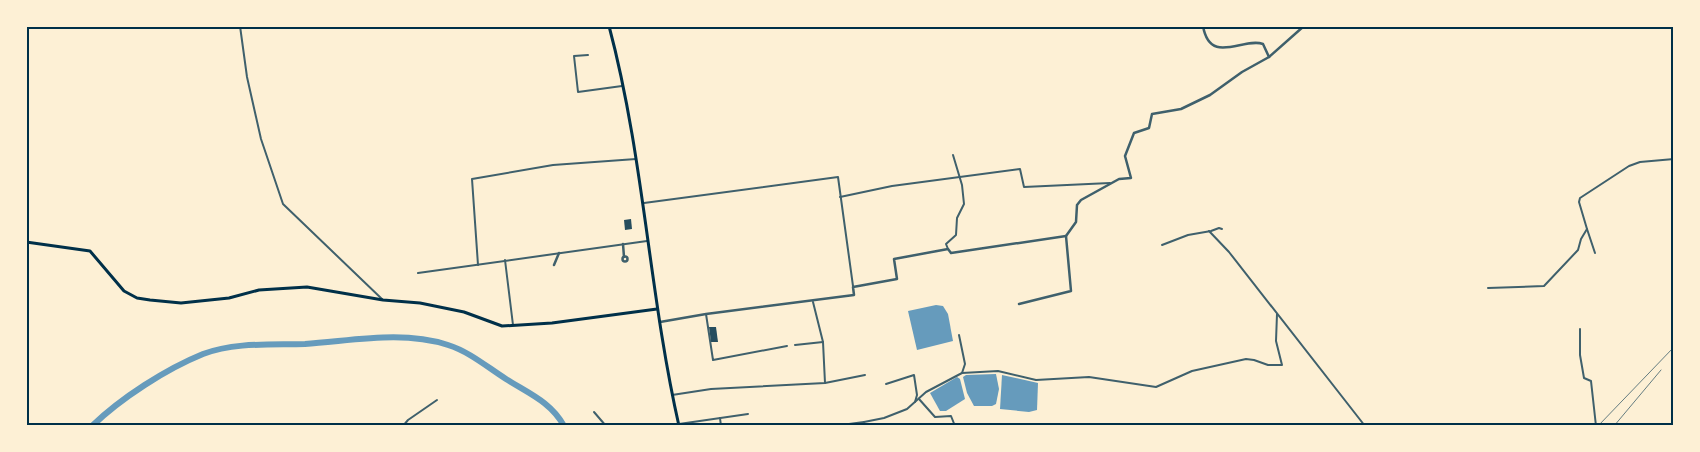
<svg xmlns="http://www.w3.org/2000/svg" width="1700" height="452" viewBox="0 0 1700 452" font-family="'Times New Roman',serif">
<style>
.water{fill:#669bbc}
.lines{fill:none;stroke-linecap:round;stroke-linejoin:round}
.river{stroke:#669bbc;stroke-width:6}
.building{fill:#264d5e}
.minor{stroke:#3f606c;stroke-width:2}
.tertiary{stroke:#3f606c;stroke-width:2.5}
.secondary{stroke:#003049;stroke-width:3}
.trunk{stroke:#003049;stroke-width:3}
.rail{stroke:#657d81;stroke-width:1}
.neatline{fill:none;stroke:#003049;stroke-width:2}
</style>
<rect width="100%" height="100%" fill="#fdf0d5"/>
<g class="water">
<path d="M936 305 943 306 948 314 953 341 917 350 908 311Z"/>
<path d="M996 374 999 389 996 404 992 406H974L967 393 963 377 966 375Z"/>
<path d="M1002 375 1038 383 1037 410 1029 412 1000 409Z"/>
<path d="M957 377 960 379 965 399 946 411H940L930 393Z"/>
</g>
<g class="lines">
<path class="river" d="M92 426C121 398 166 369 203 354 235 342 271 345 305 344 352 341 402 330 448 345 470 352 487 367 506 379 528 393 551 402 564 426"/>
</g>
<g class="building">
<path d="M631 219 632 229 625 230 624 220Z"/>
<path d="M709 327H716L718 342H711Z"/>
</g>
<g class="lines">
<g class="minor">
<path d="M240 26 247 77 261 139 283 204 383 300"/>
<path d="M588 55 574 56 578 92 622 86"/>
<path d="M840 197 892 186 1020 169 1024 187 1110 183"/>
<path d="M644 203 838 177 853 286"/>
<path d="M1587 229 1595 253"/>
<path d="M1209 231 1229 252 1365 426"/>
<path d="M1162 245 1188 235 1211 231 1219 228 1222 229"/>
<path d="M948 249 946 244 956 235 957 218 964 204 962 185 953 155"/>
<path d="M505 260 513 325"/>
<path d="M478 265 472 179 553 165 636 159"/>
<path d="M418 273 647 241"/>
<path d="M1488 288 1544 286 1578 250 1581 239 1587 229 1579 202 1580 198 1629 166 1640 162 1674 159"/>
<path d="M706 314 713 360 787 346"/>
<path d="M1580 329V355L1584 378 1591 381 1596 426"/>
<path d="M959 335 965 364 962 373"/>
<path d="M795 345 823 342"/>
<path d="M825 383 865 375"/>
<path d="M886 384 914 375 917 395 915 402"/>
<path d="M672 395 711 389 825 383 823 342 813 302"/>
<path d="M919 399 935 417 951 416 955 426"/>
<path d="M594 412 606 426"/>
<path d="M720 418 721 426"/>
<path d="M679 424 748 414"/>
<path d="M403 426 408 420 437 400"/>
<path d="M834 426 864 422"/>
<path d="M865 426 864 422 884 418 907 409 926 392 962 373 998 371 1036 380 1089 377 1156 387 1192 371 1246 359 1254 360 1268 365H1282L1276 341 1277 314"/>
</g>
<g class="tertiary">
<path d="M1203 26C1210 66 1243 37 1263 44L1269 57"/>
<path d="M1066 236 1076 222 1077 205 1081 200 1119 179 1131 178 1125 156 1134 133 1149 128 1152 114 1181 109 1210 95 1242 72 1269 57 1304 26"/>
<path d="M623 244 624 257"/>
<circle cx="625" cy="259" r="2.5"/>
<path d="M554 265 559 253"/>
<path d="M660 322 706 314 854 295 853 287 897 279 894 259 948 249 951 253 1066 236 1071 291 1019 304"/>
</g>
<path class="secondary" d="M26 242 90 251 124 291 137 298 150 300 181 303 229 298 259 290 307 287 383 300 420 303 464 312 502 326 552 323 657 309"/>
<path class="trunk" d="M609 26C644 157 649 294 679 426"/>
<g class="rail">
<path d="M1598 426 1674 347"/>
<path d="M1614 426 1661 370"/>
</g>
</g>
<rect width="1700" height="452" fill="none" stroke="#fdf0d5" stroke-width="55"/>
<rect x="28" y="28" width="1644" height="396" class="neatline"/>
</svg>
